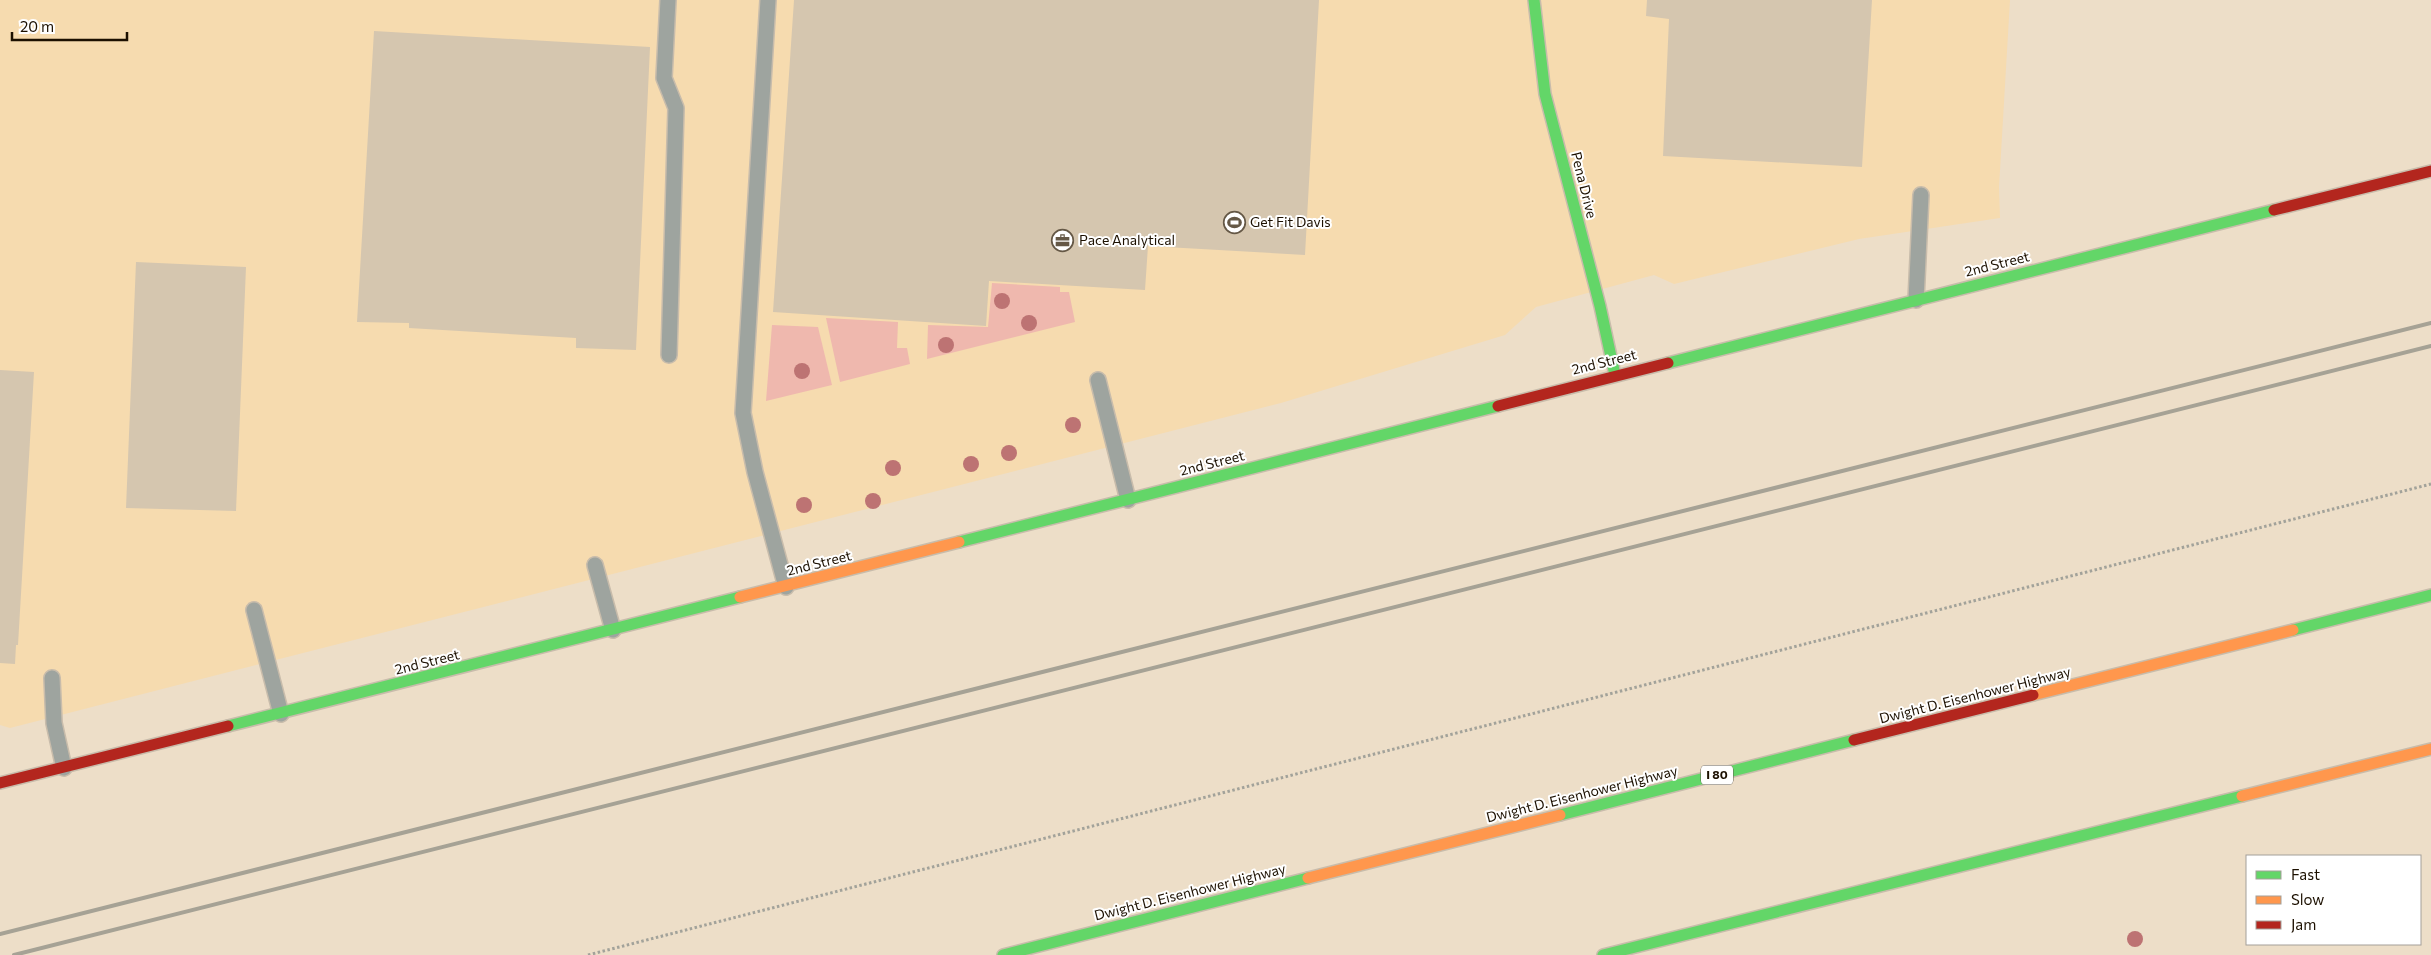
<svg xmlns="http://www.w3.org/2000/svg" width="2431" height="955" viewBox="0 0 2431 955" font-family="Commissioner,sans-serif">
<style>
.built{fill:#f6dbaf}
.green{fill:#efb8ae}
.building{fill:#d5c6af}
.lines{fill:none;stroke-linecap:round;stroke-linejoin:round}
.lane-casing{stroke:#c8bcab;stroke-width:18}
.fast-casing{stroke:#c8bcab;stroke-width:14}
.slow-casing{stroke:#c8bcab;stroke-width:14}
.jam-casing{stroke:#c8bcab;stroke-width:14}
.path{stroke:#a2a29a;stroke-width:3;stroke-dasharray:2.5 2.5;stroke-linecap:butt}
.lane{stroke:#9ea49f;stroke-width:15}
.fast{stroke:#63d668;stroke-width:11}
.slow{stroke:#ff974d;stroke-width:11}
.jam{stroke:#b3261e;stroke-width:11}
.rail{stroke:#a6a295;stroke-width:4}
.tree{fill:#bd7373}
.labels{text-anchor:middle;stroke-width:4;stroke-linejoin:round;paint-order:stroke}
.shield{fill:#fff;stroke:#60584c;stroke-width:1}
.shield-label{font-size:12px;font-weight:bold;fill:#1c1000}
.street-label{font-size:14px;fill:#1c1000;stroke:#fff}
.poi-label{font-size:14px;fill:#1c1000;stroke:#fff;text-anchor:start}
</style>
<rect width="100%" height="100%" fill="#eddec8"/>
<path class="built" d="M0 0H2010L1999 187 2000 218 1859 239 1674 284 1654 275 1536 307 1505 335 1281 403 10 728 0 725Z"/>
<g class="green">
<path d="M992 283 1060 287V292H1069L1075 322 927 359 928 325 988 327Z"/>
<path d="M826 318 898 322 897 348H907L910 364 840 382Z"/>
<path d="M772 325 818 327 832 385 766 401Z"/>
</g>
<g class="building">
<path d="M794 0H1319L1305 255 1148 246 1145 290 989 281 986 326 773 312Z"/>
<path d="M1647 0H1872L1862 167 1663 156 1669 19 1646 16Z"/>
<path d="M374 31 650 47 636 350 576 348V338L409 328V323L357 322Z"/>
<path d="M136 262 246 267 236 511 126 508Z"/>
<path d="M0 370 34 372 18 645H16L15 664 0 663Z"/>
</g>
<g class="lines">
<defs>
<g id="lane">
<path d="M668 0 664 78 676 108 669 355"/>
<path d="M768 0 743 413 755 472 786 587"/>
<path d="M1916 300 1921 195"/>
<path d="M1098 380 1128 500"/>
<path d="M595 565 613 630"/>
<path d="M254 610 281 714"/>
<path d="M52 678 54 723 64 768"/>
</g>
<g id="fast">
<path d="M1534 0 1545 94 1600 306 1615 375"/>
<path d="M1668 363 2274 210"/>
<path d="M959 542 1498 406"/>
<path d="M2293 630 2431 595"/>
<path d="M228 726 740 597"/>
<path d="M1560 815 1854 740"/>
<path d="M1003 955 1308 878"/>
<path d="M1603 955 2242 796"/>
</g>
<g id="slow">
<path d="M740 597 959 542"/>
<path d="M2033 695 2293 630"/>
<path d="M2242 796 2431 749"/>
<path d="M1308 878 1560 815"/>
</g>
<g id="jam">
<path d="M2274 210 2431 171"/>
<path d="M1498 406 1668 363"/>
<path d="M1854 740 2033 695"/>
<path d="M0 783 228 726"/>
</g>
</defs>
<use href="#lane" class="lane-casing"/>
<use href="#fast" class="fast-casing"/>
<use href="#slow" class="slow-casing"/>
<use href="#jam" class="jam-casing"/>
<path class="path" d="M588 955 2431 484"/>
<use href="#lane" class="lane"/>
<use href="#fast" class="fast"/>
<use href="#slow" class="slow"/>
<use href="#jam" class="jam"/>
<g class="rail">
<path d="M0 934 2431 323"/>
<path d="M14 955 2431 346"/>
</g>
</g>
<g class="tree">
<circle cx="1002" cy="301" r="8"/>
<circle cx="1029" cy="323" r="8"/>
<circle cx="946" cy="345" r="8"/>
<circle cx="802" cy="371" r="8"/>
<circle cx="1073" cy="425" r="8"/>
<circle cx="1009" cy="453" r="8"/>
<circle cx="971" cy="464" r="8"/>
<circle cx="893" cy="468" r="8"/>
<circle cx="873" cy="501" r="8"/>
<circle cx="804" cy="505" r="8"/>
<circle cx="2135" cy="939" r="8"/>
</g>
<defs>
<symbol id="stadium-ring" viewBox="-11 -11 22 22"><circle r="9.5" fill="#fff" stroke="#655846" stroke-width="1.5"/><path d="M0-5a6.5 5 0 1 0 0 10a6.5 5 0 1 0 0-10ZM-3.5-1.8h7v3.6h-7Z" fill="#655846"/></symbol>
<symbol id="office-ring" viewBox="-11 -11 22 22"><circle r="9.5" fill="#fff" stroke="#655846" stroke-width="1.5"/><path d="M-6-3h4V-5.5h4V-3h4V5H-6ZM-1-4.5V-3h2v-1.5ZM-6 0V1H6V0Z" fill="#655846"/></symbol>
</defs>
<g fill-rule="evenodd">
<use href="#stadium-ring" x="1222" y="210" width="25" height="25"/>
<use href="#office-ring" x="1050" y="228" width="25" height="25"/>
</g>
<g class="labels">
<rect class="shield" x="1701" y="765.5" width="32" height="19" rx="4"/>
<g class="shield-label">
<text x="1717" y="779">I 80</text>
</g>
<g class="street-label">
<text transform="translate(1584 185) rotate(76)" y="5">Pena Drive</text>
<text transform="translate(1997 264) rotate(-14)" y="5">2nd Street</text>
<text transform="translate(1604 362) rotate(-14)" y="5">2nd Street</text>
<text transform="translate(1212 463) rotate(-14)" y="5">2nd Street</text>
<text transform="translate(819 563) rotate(-14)" y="5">2nd Street</text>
<text transform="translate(427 662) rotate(-14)" y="5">2nd Street</text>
<text transform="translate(1975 695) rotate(-14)" y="5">Dwight D. Eisenhower Highway</text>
<text transform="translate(1582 794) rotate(-14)" y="5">Dwight D. Eisenhower Highway</text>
<text transform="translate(1190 892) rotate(-14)" y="5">Dwight D. Eisenhower Highway</text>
</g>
<g class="poi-label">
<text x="1250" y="227">Get Fit Davis</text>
<text x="1079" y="245">Pace Analytical</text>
</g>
</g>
<rect x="2246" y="855" width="175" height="90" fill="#ffffff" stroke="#a49f99"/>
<rect x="2256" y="871" width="25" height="8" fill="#63d668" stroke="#a49f99"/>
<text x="2291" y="880" font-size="15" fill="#1c1000">Fast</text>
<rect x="2256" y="896" width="25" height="8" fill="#ff974d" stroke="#a49f99"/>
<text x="2291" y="905" font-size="15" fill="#1c1000">Slow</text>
<rect x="2256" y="921" width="25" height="8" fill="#b3261e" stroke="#a49f99"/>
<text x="2291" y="930" font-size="15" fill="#1c1000">Jam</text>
<path d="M12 32v8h115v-8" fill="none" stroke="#1c1000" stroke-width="2.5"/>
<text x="20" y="32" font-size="15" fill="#1c1000" stroke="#ffffff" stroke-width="4" paint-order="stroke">20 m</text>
</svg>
